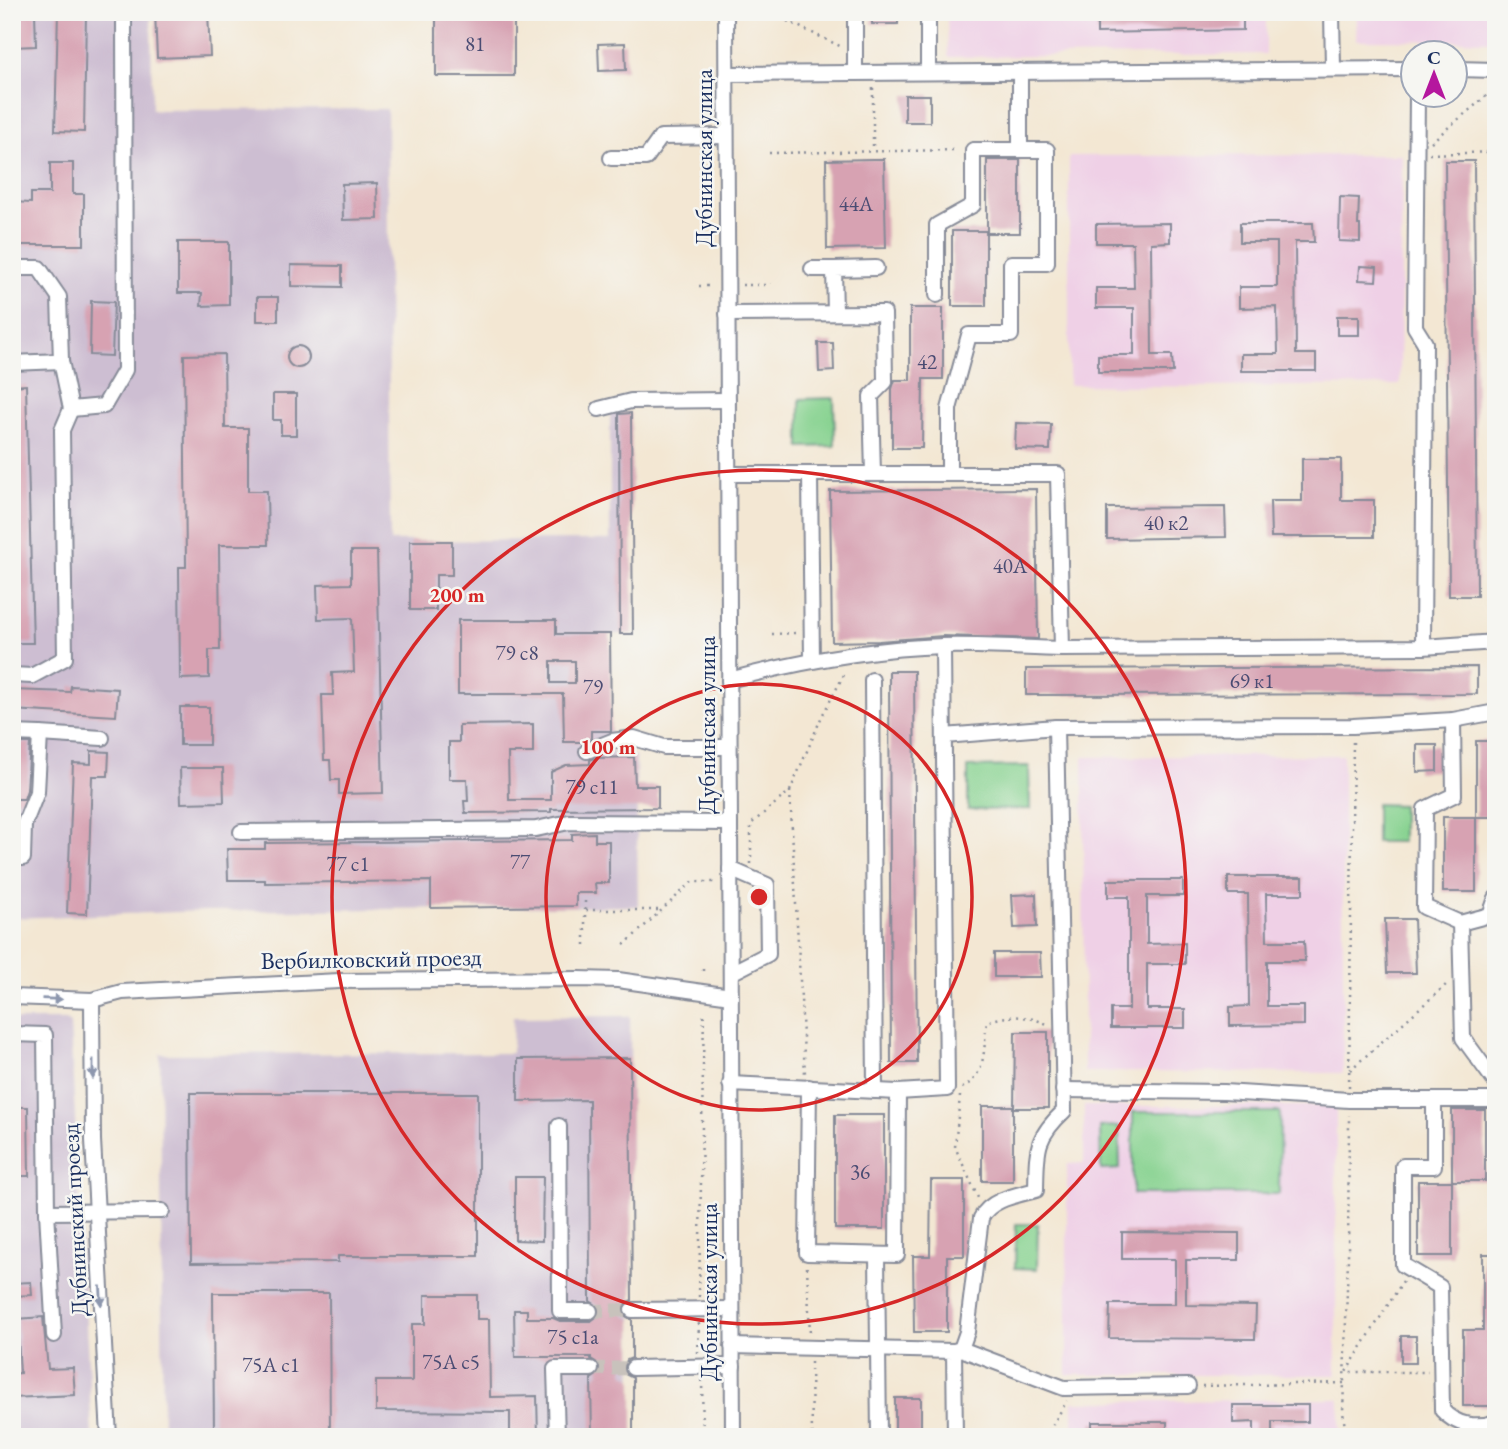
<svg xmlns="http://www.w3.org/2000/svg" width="1508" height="1449" viewBox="0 0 1508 1449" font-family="'EB Garamond',serif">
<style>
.built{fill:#efd0e6}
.industrial{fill:#cdbed2}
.green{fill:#86d28f;stroke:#508076;stroke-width:2}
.building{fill:#d7a2b2;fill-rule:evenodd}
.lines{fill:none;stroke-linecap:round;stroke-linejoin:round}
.minor-tunnel{stroke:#c8c2bc;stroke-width:14;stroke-dasharray:14 7;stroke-linecap:butt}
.minor-casing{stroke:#878b98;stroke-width:18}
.path{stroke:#878b98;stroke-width:2.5;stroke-dasharray:2 5;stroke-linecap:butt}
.minor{stroke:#fff;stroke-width:14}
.oneway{fill:#8d97ae}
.ring{fill:none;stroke:#d62828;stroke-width:3.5}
.labels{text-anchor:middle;stroke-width:5;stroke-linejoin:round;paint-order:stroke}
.number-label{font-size:21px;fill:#4a4c73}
.street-label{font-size:24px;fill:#1b2f5e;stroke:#f6f6f2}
.centre{fill:#d62828;stroke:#f6f6f2;stroke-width:3.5}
.ring-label{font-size:21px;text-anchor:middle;font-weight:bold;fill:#d62828;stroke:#f6f6f2;stroke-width:5;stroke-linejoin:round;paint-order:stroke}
</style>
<rect width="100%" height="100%" fill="#f6f6f2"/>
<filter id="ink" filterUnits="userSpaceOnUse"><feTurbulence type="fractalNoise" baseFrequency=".0143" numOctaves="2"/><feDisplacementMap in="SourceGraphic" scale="14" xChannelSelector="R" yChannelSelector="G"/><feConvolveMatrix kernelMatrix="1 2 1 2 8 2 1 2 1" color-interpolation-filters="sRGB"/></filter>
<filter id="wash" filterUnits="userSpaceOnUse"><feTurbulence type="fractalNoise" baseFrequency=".00686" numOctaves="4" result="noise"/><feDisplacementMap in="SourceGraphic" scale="28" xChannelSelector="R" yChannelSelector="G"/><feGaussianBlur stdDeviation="1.57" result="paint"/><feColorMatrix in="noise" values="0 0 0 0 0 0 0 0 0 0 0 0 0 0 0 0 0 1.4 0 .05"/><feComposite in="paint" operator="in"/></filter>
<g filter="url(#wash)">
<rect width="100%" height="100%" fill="#f3e7d3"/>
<g class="built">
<path d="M947 12H1266V54L948 57Z"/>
<path d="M1357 12H1490V41L1356 40Z"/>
<path d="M1402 155 1400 385 1206 387 1069 385V156Z"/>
<path d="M1343 755V1073L1084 1072 1083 757Z"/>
<path d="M1084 1106H1336V1375H1067V1164L1084 1163Z"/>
<path d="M1339 1399 1341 1437H1073V1402Z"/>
</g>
<g class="industrial">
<path d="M12 12H151L152 110 387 109 390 541 610 540V413H631L633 634H610L611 731 613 756H636L638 906 206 911 12 918Z"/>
<path d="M630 1016 633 1437H163L160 1054 512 1053 513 1017Z"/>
<path d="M12 1020H65L70 1024 92 1437H12Z"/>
</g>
<g class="green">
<path d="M834 398 835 446 800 447V399Z"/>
<path d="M1029 766 1030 809 968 810V767Z"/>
<path d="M1376 804 1402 805V842H1376Z"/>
<path d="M1133 1112H1280L1279 1194H1133Z"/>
<path d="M1119 1126 1120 1169 1101 1170 1100 1127Z"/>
<path d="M1016 1224H1038L1037 1269 1015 1268Z"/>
</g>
<g id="blocks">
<g class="building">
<path d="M12 12H35L36 46 12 47Z"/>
<path d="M58 12H86L84 132 55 131Z"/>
<path d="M155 12H208L210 56 157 58Z"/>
<rect x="436" y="12" width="78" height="64"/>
<rect x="872" y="12" width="26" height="12"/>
<path d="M1097 12H1243V30L1097 33Z"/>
<path d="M625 43 626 70 599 71 598 44Z"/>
<rect x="905" y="95" width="25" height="27"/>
<path d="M873 159H884L886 248 827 249 826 160Z"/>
<rect x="987" y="160" width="33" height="73"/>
<path d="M1445 161H1474L1477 596H1449Z"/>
<path d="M50 163H73V194H84V245H12V202L31 203V193H50Z"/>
<path d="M377 183 378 219 343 220 342 184Z"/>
<path d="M1340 197 1359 198 1358 225H1360V242L1339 241Z"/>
<path d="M1170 223V242L1151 243 1152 355H1172L1173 372H1098V355H1134V308H1096V288H1134L1133 243H1096V224Z"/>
<path d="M1240 223H1313L1314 242H1295L1296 354H1316V371H1241V354H1278L1277 307 1239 308V287H1277V242H1240Z"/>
<rect x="952" y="231" width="34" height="75"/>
<path d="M178 242H229V305L201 306 202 293H178Z"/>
<path d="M291 265 342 266V287L291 286Z"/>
<path d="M1360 266 1377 267 1376 281 1359 280Z"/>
<rect x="257" y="297" width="21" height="24"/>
<path d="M91 301 114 302 112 356 90 355Z"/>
<path d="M910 308H943V379H923L922 448H892V389L895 380H910Z"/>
<rect x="1337" y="316" width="22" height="19"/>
<path d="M818 343H833L834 371 819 372Z"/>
<circle cx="298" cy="357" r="11"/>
<path d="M224 354 225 428H248V491H267L268 545H219L220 650H209V678L180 679 179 567H186L184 355Z"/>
<path d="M26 385 33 643H12V386Z"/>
<path d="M273 394H296V435H281V420H273Z"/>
<path d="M631 413 633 634H620L619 414Z"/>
<path d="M1016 423 1051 424 1050 450 1015 449Z"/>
<path d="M1302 459H1341V500H1374V537H1271L1270 501H1302Z"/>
<path d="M1036 489 1038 639 943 636 879 641 832 642 830 491Z"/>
<path d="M1225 507 1226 537 1107 539V508Z"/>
<path d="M410 541H452V575H436V610H410Z"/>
<path d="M351 551H377L383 793 339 794V780H331L330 760H324L322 695H333L332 673 354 672 352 618 318 619 317 585 351 584Z"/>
<path d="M458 620H556V634H610L611 731H591V739L584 742H564L563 694H458ZM551 661H575V683H551Z"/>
<path d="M1477 667V694L1026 695V669Z"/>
<path d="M889 671H914L917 1063H891Z"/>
<path d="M71 686 118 689 116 716 12 710V690L70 692Z"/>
<rect x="180" y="707" width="29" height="38"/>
<path d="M533 724V753H508L509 800H551V772L566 765 590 764V760L596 758 634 757 635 786H658V808L551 809V812L465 813 464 801H468L467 779H449V742H459V725Z"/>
<rect x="1476" y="741" width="20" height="76"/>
<path d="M12 743H30L27 790 24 799H12Z"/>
<path d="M1417 745H1437V771L1417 772Z"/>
<path d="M91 751 109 752 108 776H92L87 914 67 913 73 763 91 764Z"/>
<path d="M180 768H223L224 802 181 803Z"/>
<rect x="1443" y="817" width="33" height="75"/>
<path d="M595 833V841H609V883H595L596 893H576V906L431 908V881L265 883V880H228L227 849H265V843L572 840V834Z"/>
<path d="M1228 877H1303V894H1266L1267 941H1304L1305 961H1267V1006H1304V1025L1230 1026V1007L1249 1006 1248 894H1228Z"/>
<path d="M1108 880H1183V896H1147V944L1185 943V964H1147V1009H1185V1028H1111V1009H1129V897H1108Z"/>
<path d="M1036 894 1037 927 1014 928 1012 895Z"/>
<path d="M1385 919H1414L1416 973H1387Z"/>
<path d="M994 953H1040L1041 977H994Z"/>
<path d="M1015 1032H1048V1108H1014Z"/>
<path d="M630 1058 632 1300 627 1302 622 1309 624 1315 632 1320V1358L627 1360 623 1368 625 1374 633 1378V1437H592L591 1379 600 1373 599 1364 591 1359V1357H515L514 1310H527V1318H553L560 1321H591L599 1315 598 1306 590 1301 589 1100 518 1101V1059Z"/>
<path d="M190 1093H478V1256H338V1262L191 1263Z"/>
<rect x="982" y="1106" width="31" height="75"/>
<path d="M14 1107H28L29 1176H16Z"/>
<rect x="1452" y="1110" width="33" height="71"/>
<rect x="835" y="1115" width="49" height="114"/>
<path d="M515 1177H543L542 1241 515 1240Z"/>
<path d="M931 1180H964V1256H947V1332H914L913 1256H930Z"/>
<rect x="1418" y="1181" width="34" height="75"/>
<path d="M1122 1232 1239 1233V1260H1186V1305L1256 1306 1255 1339 1109 1338 1110 1304H1175V1259H1122Z"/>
<path d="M1483 1254H1496V1406H1463V1330H1483Z"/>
<path d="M31 1282 32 1295 12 1296V1283Z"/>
<path d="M213 1293H329L330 1437H214Z"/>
<path d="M425 1295H477V1319H489L490 1397 537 1396 538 1437H510V1412L376 1411V1381H412V1324H425Z"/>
<path d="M43 1317 48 1369 73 1368 75 1395 12 1398V1374L20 1373 17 1319Z"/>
<rect x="1401" y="1336" width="15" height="27"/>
<rect x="895" y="1398" width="26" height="39"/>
<path d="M1233 1405H1308V1422H1272V1437H1254V1422L1233 1423Z"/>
<rect x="1092" y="1422" width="75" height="15"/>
</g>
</g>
</g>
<g filter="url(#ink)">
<use href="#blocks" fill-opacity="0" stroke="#878b98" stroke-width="2"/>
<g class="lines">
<g class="minor-tunnel">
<path d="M590 1311 632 1310"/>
<path d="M591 1369 633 1368"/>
</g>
<defs>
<g id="minor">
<path d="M726 12 733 1437"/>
<path d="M855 12V72"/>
<path d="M928 12V72"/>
<path d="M1332 12 1333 68"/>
<path d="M1456 69 1496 70"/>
<path d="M727 74 1414 69"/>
<path d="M1417 94 1415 327 1425 343 1423 647"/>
<path d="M611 158H646L661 137 726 136"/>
<path d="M12 268H39L59 297 61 361 71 409 62 430 65 658 32 676 12 675"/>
<path d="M812 269H834"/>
<path d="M937 295V225L973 205V150H1020"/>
<path d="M835 313 834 269 876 268"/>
<path d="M727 314 884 313 885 382 871 396 873 474"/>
<path d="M12 363 61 361"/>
<path d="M71 409 104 406 125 370 124 12"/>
<path d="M599 409 631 401 728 400"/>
<path d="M728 474H1058L1062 649C1022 648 982 645 943 646 871 648 798 662 729 680"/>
<path d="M810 474 812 661"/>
<path d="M949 474V409L969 335H1011V263H1047V150H1020V71"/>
<path d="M1062 649 1423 647 1496 642"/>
<path d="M872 680 875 1091"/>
<path d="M1453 720 1454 795 1425 809 1424 907 1460 923 1463 1038 1496 1083"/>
<path d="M12 733 40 734 37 792 24 825 23 858 12 857"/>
<path d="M40 734 102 738"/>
<path d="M944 736 1056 727 1353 726 1453 720 1496 712"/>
<path d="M587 751 612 741 634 738 664 747H729"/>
<path d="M241 832 536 829 569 822 730 823"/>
<path d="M730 869 767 885 768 954 731 973"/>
<path d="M1460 923 1490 915 1496 898"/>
<path d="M12 997 92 1000 122 992 339 981 579 979 618 980 731 996"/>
<path d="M92 1000 93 1140 109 1437"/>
<path d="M12 1034 45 1035 47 1212"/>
<path d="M730 1084 898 1092 947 1089 943 646"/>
<path d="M809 1087 807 1253 897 1255 898 1092"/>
<path d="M1063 1090 1224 1092 1349 1100H1496"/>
<path d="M1434 1100V1166H1403V1265L1440 1287 1442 1410C1455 1425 1476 1429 1496 1422"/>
<path d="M559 1126 560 1311H590"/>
<path d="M877 1255 879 1437"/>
<path d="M632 1310 732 1309"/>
<path d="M54 1335 47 1212 162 1211"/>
<path d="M732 1346 954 1351 955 1437"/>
<path d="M961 1349 1064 1388 1188 1386"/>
<path d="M954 1351 961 1349 967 1332 981 1218C990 1199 1018 1195 1036 1190 1037 1151 1034 1139 1064 1111L1056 727"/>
<path d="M633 1368 733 1366"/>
<path d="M557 1437 555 1369H591"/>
</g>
</defs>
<use href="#minor" class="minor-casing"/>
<g class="path">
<path d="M768 12 842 47"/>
<path d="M833 12 841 22"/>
<path d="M873 88V151"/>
<path d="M1431 142 1496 88"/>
<path d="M769 153 958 150"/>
<path d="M1429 154 1496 152"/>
<path d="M742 285H771"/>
<path d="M699 286H713"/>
<path d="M772 634 796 633"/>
<path d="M790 791 805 1074"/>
<path d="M751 864V824L790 791 822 716 846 671"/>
<path d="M586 910H662"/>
<path d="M585 945V897"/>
<path d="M624 945 692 882H714"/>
<path d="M703 969V973"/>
<path d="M1350 1070 1447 984"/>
<path d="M1349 1087 1353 740"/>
<path d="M962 1088C988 1075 983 1046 987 1022 1009 1014 1026 1015 1047 1024"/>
<path d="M960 1096 955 1147 979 1200"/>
<path d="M807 1267 810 1334"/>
<path d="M1403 1281 1346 1372H1428"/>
<path d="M699 1297 704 1010"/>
<path d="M698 1353 699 1322"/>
<path d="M811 1362 812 1437"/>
<path d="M702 1380 703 1437"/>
<path d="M1202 1386 1344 1383"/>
<path d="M1045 1437 1067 1401"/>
<path d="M1346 1437 1343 1412 1348 1258 1349 1115"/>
</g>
<use href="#minor" class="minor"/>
</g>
<defs><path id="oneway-solid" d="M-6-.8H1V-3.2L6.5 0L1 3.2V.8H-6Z" transform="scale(1.75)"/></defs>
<g class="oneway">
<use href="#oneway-solid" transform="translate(52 999) rotate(2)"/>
<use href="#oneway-solid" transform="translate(93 1069) rotate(90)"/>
<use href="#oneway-solid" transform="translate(101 1296) rotate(87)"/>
</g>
</g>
<g class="ring">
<circle cx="759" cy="897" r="213"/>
<circle cx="759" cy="897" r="427"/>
</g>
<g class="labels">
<g class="number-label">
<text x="475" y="51">81</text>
<text x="856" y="211">44А</text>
<text x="927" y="369">42</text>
<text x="1166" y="530">40 к2</text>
<text x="1010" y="573">40А</text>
<text x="517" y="660">79 с8</text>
<text x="1252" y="688">69 к1</text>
<text x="593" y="694">79</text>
<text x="592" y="794">79 с11</text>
<text x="520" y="869">77</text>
<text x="348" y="871">77 с1</text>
<text x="860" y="1179">36</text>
<text x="573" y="1344">75 c1a</text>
<text x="451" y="1369">75А с5</text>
<text x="271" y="1372">75A c1</text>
</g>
<g class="street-label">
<text transform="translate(704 158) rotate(-90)" y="8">Дубнинская улица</text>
<text transform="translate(707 725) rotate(-90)" y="8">Дубнинская улица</text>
<text transform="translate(371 959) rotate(-1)" y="8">Вербилковский проезд</text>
<text transform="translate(75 1220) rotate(-93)" y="8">Дубнинский проезд</text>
<text transform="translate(709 1292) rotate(-90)" y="8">Дубнинская улица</text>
</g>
</g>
<circle cx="759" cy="897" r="10" class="centre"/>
<g class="ring-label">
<text x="457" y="602">200 m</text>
<text x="608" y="754">100 m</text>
</g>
<rect width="1508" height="1449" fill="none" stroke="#f6f6f2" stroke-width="42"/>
<g transform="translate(1434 74)"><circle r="33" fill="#f6f6f2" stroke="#9ea6b7" stroke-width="2"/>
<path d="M0-5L12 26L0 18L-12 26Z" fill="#b5179e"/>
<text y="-10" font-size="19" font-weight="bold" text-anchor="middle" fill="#1b2f5e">С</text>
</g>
</svg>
